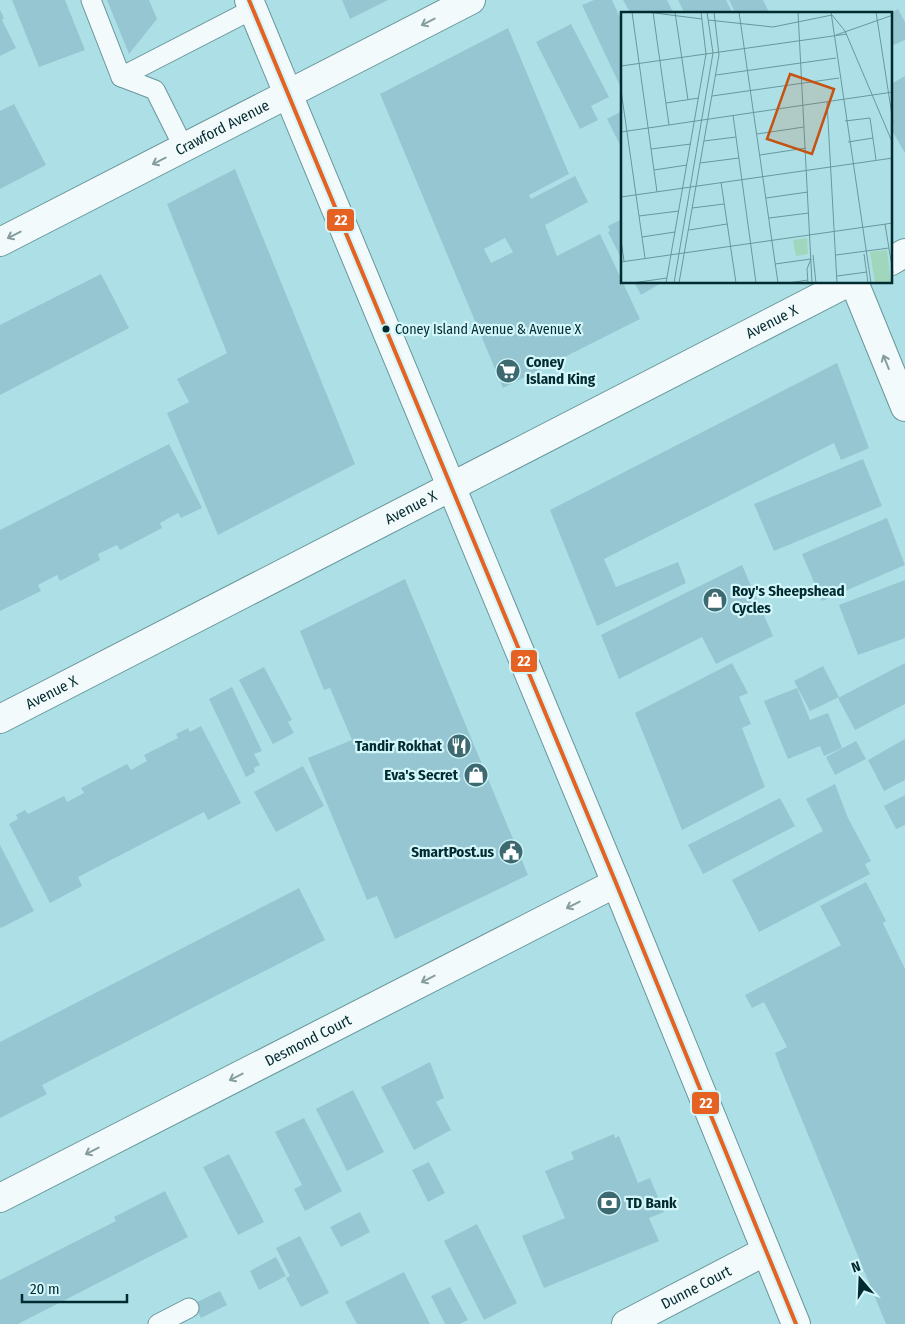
<svg xmlns="http://www.w3.org/2000/svg" width="905" height="1324" viewBox="0 0 905 1324" font-family="'Fira Sans Condensed',sans-serif">
<style>
.building{fill:#96c6d2;fill-rule:evenodd}
.lines{fill:none;stroke-linecap:round;stroke-linejoin:round}
.lane-casing{stroke:#68969b;stroke-width:21}
.street-casing{stroke:#68969b;stroke-width:30}
.secondary-casing{stroke:#68969b;stroke-width:30}
.lane{stroke:#f3fafb;stroke-width:19}
.street{stroke:#f3fafb;stroke-width:28}
.secondary{stroke:#f3fafb;stroke-width:28}
.bus-1-casing{stroke:#d3f6fa;stroke-width:8}
.bus-1{stroke:#e66223;stroke-width:4}
.oneway{stroke:#869da0}
.bus-dot{fill:#002b30;stroke:#d3f6fa;stroke-width:2}
.labels{text-anchor:middle;stroke-width:4.5;stroke-linejoin:round;paint-order:stroke}
.bus-label{font-size:14px;fill:#002b30;stroke:#d3f6fa;text-anchor:start}
.street-label{font-size:15px;fill:#002b30;stroke:#d3f6fa}
.poi-label{font-size:15px;font-weight:bold;fill:#002b30;stroke:#d3f6fa;text-anchor:start}
.inset-road{fill:none;stroke:#68989d;stroke-width:1}
.view{fill:#c55211;fill-opacity:0.15;stroke:#c55211;stroke-width:2.5}
.inset-edge{fill:none;stroke:#002b30;stroke-width:2.5}
.line-badge{stroke:#d3f6fa;stroke-width:2}
.badge-label{font-size:14px;text-anchor:middle;font-weight:bold;fill:#fff}
</style>
<rect width="100%" height="100%" fill="#ade0e6"/>
<g class="building">
<path d="M12 0H65L85 50 39 67Z"/>
<path d="M107 0H149L157 19 129 54Z"/>
<path d="M342 0H388L350 19Z"/>
<path d="M594 0H612L622 22V90L582 5Z"/>
<path d="M623 0H667L674 14H631Z"/>
<path d="M678 0H726L733 14H685Z"/>
<path d="M729 0H763L770 14H736Z"/>
<path d="M898 9 905 22V40L891 46V13Z"/>
<path d="M0 10 4 18 2 20 16 48 0 56Z"/>
<path d="M571 24 609 97 591 106 598 120 580 129 536 42Z"/>
<path d="M508 28 569 174 529 195 531 199 575 176 588 202 545 225 557 256 600 234 640 319 503 388 380 94ZM505 238 513 252 491 263 484 249Z"/>
<path d="M905 76V153L891 129V84Z"/>
<path d="M14 104 46 165 0 189V111Z"/>
<path d="M622 111V149L607 119Z"/>
<path d="M235 169 355 464 218 535 167 413 189 402 177 379 227 353 167 204Z"/>
<path d="M622 219V260L608 232 610 231 608 226Z"/>
<path d="M101 274 129 328 0 395V325Z"/>
<path d="M634 282H663L641 295Z"/>
<path d="M837 363 869 448 841 460 834 443 604 559 616 587 678 562 686 583 597 626 550 510Z"/>
<path d="M169 444 202 508 181 518 178 513 160 523 162 528 120 550 117 545 98 554 100 560 60 581 57 575 38 585 41 591 0 611V530Z"/>
<path d="M863 459 882 506 774 551 754 504Z"/>
<path d="M887 518 905 565 822 601 802 554Z"/>
<path d="M742 565 773 636 716 664 702 637 619 679 601 635Z"/>
<path d="M405 579 528 875 395 939 377 896 367 900 308 758 352 740 330 688 324 690 300 631Z"/>
<path d="M905 580V638L858 655 839 605Z"/>
<path d="M732 663 748 693 739 697 751 724 742 728 765 787 682 830 635 713Z"/>
<path d="M905 663V704L855 730 838 698Z"/>
<path d="M823 666 839 697 810 711 794 681Z"/>
<path d="M264 667 292 720 288 722 294 733 273 744 239 680Z"/>
<path d="M232 687 262 751 254 754 260 765 254 768 255 772 246 777 209 699Z"/>
<path d="M797 688 810 720 828 713 842 748 824 756 820 746 788 759 764 701Z"/>
<path d="M201 726 241 803 208 820 204 812 78 877 82 886 50 903 9 824 18 819 16 815 25 810 28 814 64 796 67 802 84 793 81 788 127 764 131 770 147 761 144 755 178 738 176 734 188 728 190 732Z"/>
<path d="M905 739V780L884 791 868 760Z"/>
<path d="M856 741 866 759 835 775 826 757Z"/>
<path d="M303 766 324 806 276 832 254 792Z"/>
<path d="M835 784 848 818 871 861 865 864 870 874 759 932 732 880 823 831 806 799Z"/>
<path d="M905 795V825L896 829 884 806Z"/>
<path d="M780 798 795 826 703 874 688 845Z"/>
<path d="M0 845 34 911 1 928 0 926Z"/>
<path d="M866 882 886 921 883 923 905 969V1324H886L781 1069 775 1053 787 1047 764 1002 752 1008 745 995 841 945 820 906Z"/>
<path d="M299 888 325 940 42 1085 47 1094 0 1118V1042Z"/>
<path d="M430 1062 444 1098 436 1102 451 1130 414 1150 381 1087Z"/>
<path d="M353 1090 384 1152 347 1171 316 1109Z"/>
<path d="M304 1118 342 1191 305 1211 294 1189 302 1185 275 1132Z"/>
<path d="M614 1134 615 1138 619 1136 638 1183 650 1178 664 1212 649 1218 659 1241 544 1288 522 1236 565 1218 545 1171 574 1159 571 1152Z"/>
<path d="M229 1154 264 1222 238 1235 203 1167Z"/>
<path d="M429 1162 445 1193 428 1202 412 1170Z"/>
<path d="M165 1191 188 1237 18 1324H0V1280L116 1221 114 1217Z"/>
<path d="M360 1212 370 1232 341 1247 330 1227Z"/>
<path d="M477 1224 517 1303 484 1320 444 1241Z"/>
<path d="M300 1236 329 1293 301 1307 286 1278 290 1276 276 1248Z"/>
<path d="M276 1257 286 1276 259 1290 250 1271Z"/>
<path d="M404 1272 430 1324H357L345 1302Z"/>
<path d="M450 1287 468 1320 460 1324H445L431 1296Z"/>
<path d="M220 1291 227 1305 201 1318 193 1304Z"/>
</g>
<g class="lines">
<defs>
<g id="lane">
<path d="M91 0 121 77 155 90 184 148"/>
<path d="M121 77 253 9"/>
<path d="M158 1324 189 1308"/>
</g>
<g id="street">
<path id="s1" d="M0 242 471 0"/>
<path d="M891 261 905 253"/>
<path d="M854 282 905 407"/>
<path id="s2" d="M0 719 849 282"/>
<path id="s3" d="M0 1198 616 883"/>
<path id="s4" d="M626 1324 766 1251"/>
</g>
<path id="secondary" d="M249 0 616 883 796 1324"/>
</defs>
<use href="#lane" class="lane-casing"/>
<use href="#street" class="street-casing"/>
<use href="#secondary" class="secondary-casing"/>
<use href="#lane" class="lane"/>
<use href="#street" class="street"/>
<use href="#secondary" class="secondary"/>
<defs>
<path id="bus-1" d="M249 0 616 883 796 1324"/>
</defs>
<use href="#bus-1" class="bus-1-casing"/>
<use href="#bus-1" class="bus-1"/>
</g>
<defs><path id="oneway-shaft" d="M-6 0H5M1.5-3L5.5 0L1.5 3" fill="none" stroke-width="1.6" stroke-linecap="round" stroke-linejoin="round" transform="scale(1.25)"/></defs>
<g class="oneway">
<use href="#oneway-shaft" transform="translate(428 22) rotate(153)"/>
<use href="#oneway-shaft" transform="translate(159 161) rotate(153)"/>
<use href="#oneway-shaft" transform="translate(14 235) rotate(153)"/>
<use href="#oneway-shaft" transform="translate(886 362) rotate(-112)"/>
<use href="#oneway-shaft" transform="translate(573 905) rotate(153)"/>
<use href="#oneway-shaft" transform="translate(428 979) rotate(153)"/>
<use href="#oneway-shaft" transform="translate(236 1077) rotate(153)"/>
<use href="#oneway-shaft" transform="translate(92 1151) rotate(153)"/>
</g>
<defs>
<symbol id="supermarket-disc" viewBox="-11 -11 22 22"><circle r="9.5" fill="#3d6a70" stroke="#d3f6fa"/><path d="M-6-5.5h2.5l.6 2H6L4.5 2H-2.5L-4.4-4H-6ZM-1.5 3.2a1.3 1.3 0 1 0 .1 0ZM3 3.2a1.3 1.3 0 1 0 .1 0Z" fill="#fff"/></symbol>
<symbol id="shop-disc" viewBox="-11 -11 22 22"><circle r="9.5" fill="#3d6a70" stroke="#d3f6fa"/><path d="M-5-2.5h2.3a2.7 3.5 0 0 1 5.4 0H5L5.5 6h-11ZM-1.5-2.5h3a1.5 2.3 0 0 0-3 0Z" fill="#fff"/></symbol>
<symbol id="restaurant-disc" viewBox="-11 -11 22 22"><circle r="9.5" fill="#3d6a70" stroke="#d3f6fa"/><path d="M-5-6h1v4h1v-4h1v4h1v-4h1v5L-1.5 .5V6h-2V.5L-5-1ZM5-6V6H3V1.5H1.5Q1.5-4 5-6Z" fill="#fff"/></symbol>
<symbol id="civic-disc" viewBox="-11 -11 22 22"><circle r="9.5" fill="#3d6a70" stroke="#d3f6fa"/><path d="M-.6-6.5H3V-4.5H.6V-3L4-1V1h2V6H-6V1h2V-1L-.6-3ZM-1.2 2.5V6h2.4V2.5Z" fill="#fff"/></symbol>
<symbol id="bank-disc" viewBox="-11 -11 22 22"><circle r="9.5" fill="#3d6a70" stroke="#d3f6fa"/><path d="M-6-4H6V4H-6ZM0-2.3a2.3 2.3 0 1 0 0 4.6a2.3 2.3 0 1 0 0-4.6Z" fill="#fff"/></symbol>
</defs>
<g fill-rule="evenodd">
<use href="#supermarket-disc" x="494" y="357" width="28" height="28"/>
<use href="#shop-disc" x="701" y="586" width="28" height="28"/>
<use href="#restaurant-disc" x="445" y="732" width="28" height="28"/>
<use href="#shop-disc" x="462" y="761" width="28" height="28"/>
<use href="#civic-disc" x="497" y="838" width="28" height="28"/>
<use href="#bank-disc" x="595" y="1189" width="28" height="28"/>
</g>
<circle class="bus-dot" cx="386" cy="329" r="4.5"/>
<g class="labels">
<g class="bus-label">
<text x="395" y="334">Coney Island Avenue &amp; Avenue X</text>
</g>
<g class="street-label">
<text dy="5" stroke="none"><textPath href="#s1" startOffset="250">Crawford Avenue</textPath></text>
<text dy="5" stroke="none"><textPath href="#s2" startOffset="868">Avenue X</textPath></text>
<text dy="5" stroke="none"><textPath href="#s2" startOffset="462">Avenue X</textPath></text>
<text dy="5" stroke="none"><textPath href="#s2" startOffset="58">Avenue X</textPath></text>
<text dy="5" stroke="none"><textPath href="#s3" startOffset="346">Desmond Court</textPath></text>
<text dy="5" stroke="none"><textPath href="#s4" startOffset="79">Dunne Court</textPath></text>
</g>
<g class="poi-label">
<text x="526" y="367">Coney<tspan x="526" dy="17">Island King</tspan></text>
<text x="732" y="596">Roy's Sheepshead<tspan x="732" dy="17">Cycles</tspan></text>
<text x="442" y="751" text-anchor="end">Tandir Rokhat</text>
<text x="458" y="780" text-anchor="end">Eva's Secret</text>
<text x="494" y="857" text-anchor="end">SmartPost.us</text>
<text x="626" y="1208">TD Bank</text>
</g>
</g>
<g transform="translate(621 12)">
<rect width="271" height="271" fill="#ade0e6"/>
<path d="M186 226 187 242 175 244 172 228ZM266 238 270 271H254L249 240Z" fill="#a0d6bb"/>
<path class="inset-road" d="M11 0 36 180M26 0 81 7M32 0 48 113M54 0 67 88M118 0 157 271M177 0 191 271M210 0 250 271M255 0 272 110M87 8 152 15 211 3 224 19 272 132M215 23 272 3M0 54 226 22M95 63 215 46M0 78 24 246M91 84 218 66M206 90 216 271M45 91 78 86M112 103 135 271M224 109 249 106 255 148M0 120 272 80M136 122 183 115M83 129 115 125M227 130 252 126M30 137 70 132M139 143 185 136M79 151 118 146M33 158 66 153M100 170 115 271M0 185 272 146M145 186 187 180M71 196 103 192M18 204 58 199M148 206 188 201M264 212 272 261M68 218 106 212M21 225 54 220M0 228 3 249M243 242 247 271M192 243 195 271M215 243 268 236M0 250 272 211M154 252 190 247M216 264 246 260M11 271 46 266M45 271 85 42 80 0M53 271 92 41 86 0M58 271 98 43 93 0M167 271 187 268M187 271 186 257 190 247"/>
<path class="view" d="M169 62 213 77 191 142 146 127Z"/>
<rect width="271" height="271" class="inset-edge"/>
</g>
<g class="line-badge">
<rect x="326" y="208" width="29" height="24" rx="5" fill="#e66223"/>
<rect x="510" y="649" width="28" height="24" rx="5" fill="#e66223"/>
<rect x="691" y="1091" width="29" height="24" rx="5" fill="#e66223"/>
</g>
<g class="badge-label">
<text x="341" y="225">22</text>
<text x="524" y="666">22</text>
<text x="706" y="1108">22</text>
</g>
<g transform="translate(860 1279) rotate(341)" stroke="#d3f6fa" stroke-width="4" paint-order="stroke">
<path d="M0-4L9 19L0 12L-9 19Z" fill="#002b30"/>
<text y="-8" font-size="14" font-weight="bold" text-anchor="middle" fill="#002b30">N</text>
</g>
<path d="M22 1294v8h105v-8" fill="none" stroke="#002b30" stroke-width="2.5"/>
<text x="30" y="1294" font-size="15" fill="#002b30" stroke="#d3f6fa" stroke-width="4" paint-order="stroke">20 m</text>
</svg>
